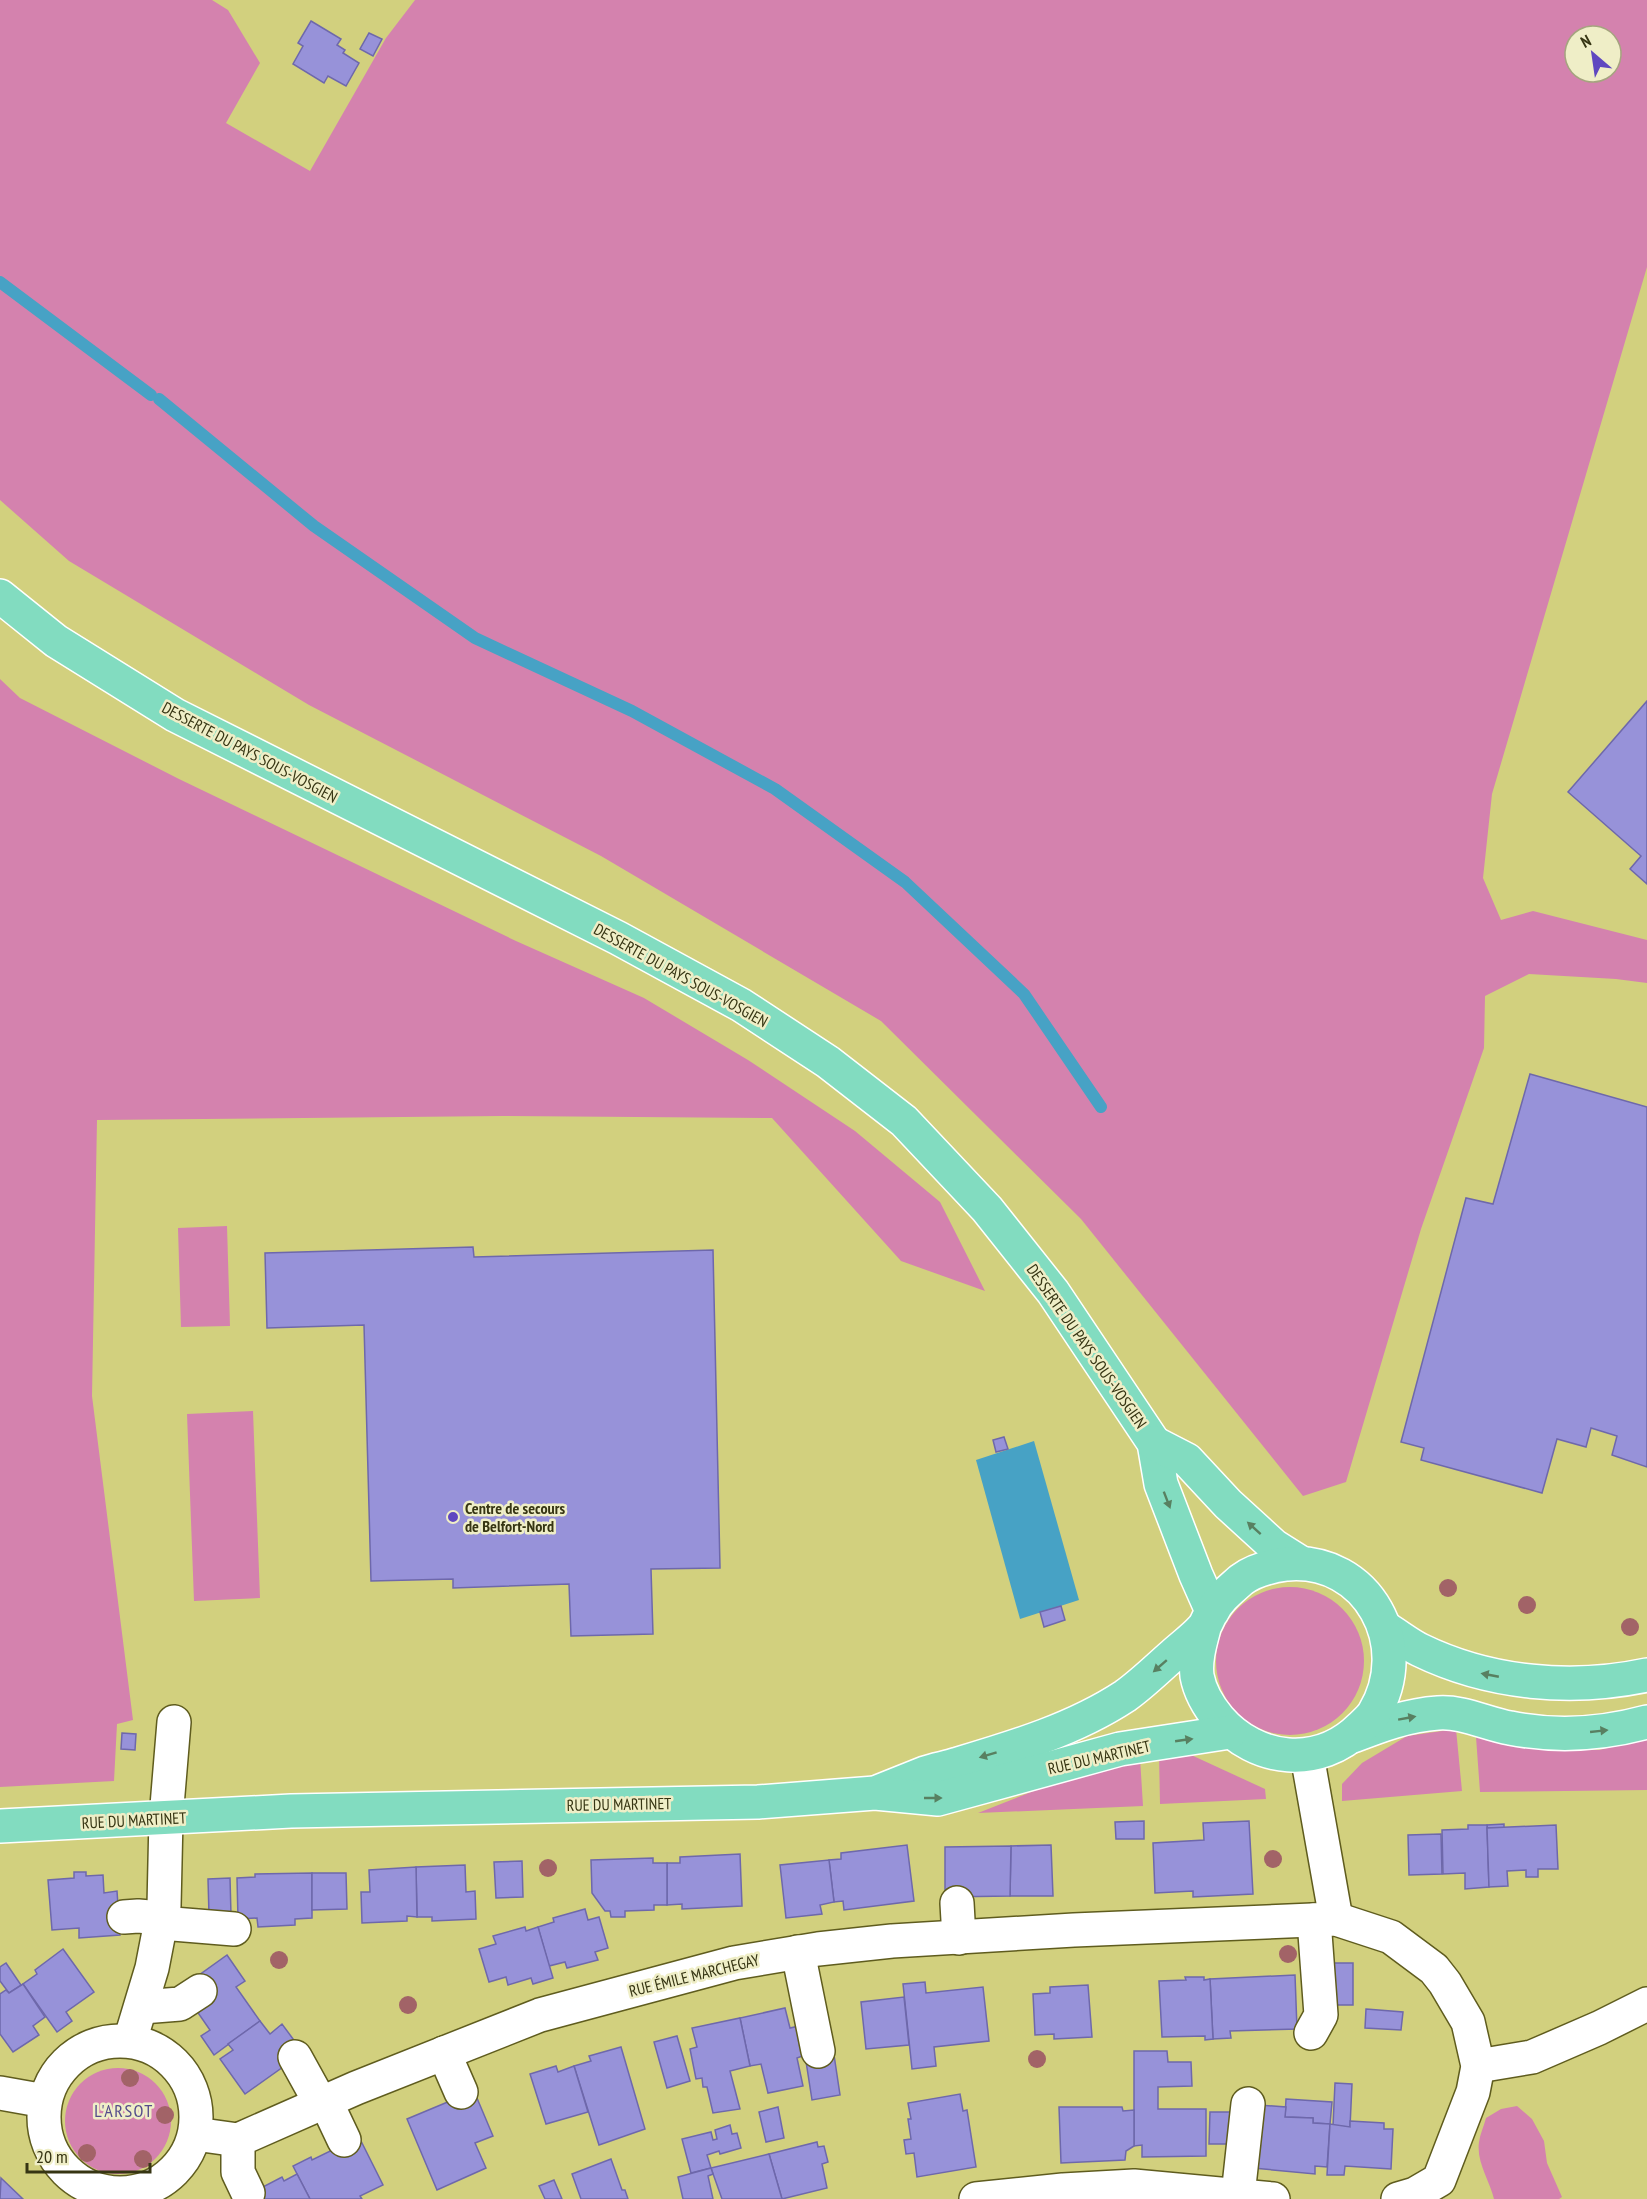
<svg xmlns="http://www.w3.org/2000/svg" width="1647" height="2199" viewBox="0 0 1647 2199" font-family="'PT Sans Narrow',sans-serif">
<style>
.green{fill:#d482ae;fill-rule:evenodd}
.water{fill:#47a2c5}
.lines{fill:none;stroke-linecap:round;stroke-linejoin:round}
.stream{stroke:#47a2c5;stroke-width:12}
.building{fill:#9792d9;stroke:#6e68ab;stroke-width:1.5}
.minor-casing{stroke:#5f5c1e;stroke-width:36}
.major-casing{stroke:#fff;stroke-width:36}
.minor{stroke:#fff;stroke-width:33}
.major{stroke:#82dcc0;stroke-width:33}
.tree{fill:#a26367}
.oneway{fill:#588061}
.poi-dot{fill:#5f47c0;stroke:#efeec7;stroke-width:2}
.labels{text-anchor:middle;stroke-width:5;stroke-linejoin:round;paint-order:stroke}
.street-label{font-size:16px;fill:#363513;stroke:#efeec7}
.poi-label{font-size:16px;font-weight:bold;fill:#363513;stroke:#efeec7;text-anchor:start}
.neighbourhood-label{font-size:18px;letter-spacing:1.5px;fill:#544c8b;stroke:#efeec7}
</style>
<rect width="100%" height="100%" fill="#d2d07e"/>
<g class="green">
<path d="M0 0H212L228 10 260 63 226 123 310 171 386 38 415 0H1647V267L1492 794 1483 878 1501 920 1533 911 1647 940V983L1616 979 1529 974 1485 996 1484 1048 1421 1229 1346 1482 1303 1496 1081 1219 881 1021 601 856 309 705 69 561 0 500ZM1575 36H1611V72H1575Z"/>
<path d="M0 679 20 698 179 779 516 941 644 998 748 1060 855 1131 940 1202 985 1291 901 1261 772 1118 502 1116 97 1120 92 1396 133 1720 117 1724 114 1781 0 1787Z"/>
<path d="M227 1226 230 1326 181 1327 178 1228Z"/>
<path d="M253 1411 260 1598 194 1601 187 1414Z"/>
<circle cx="1290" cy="1661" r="74"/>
<path d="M1456 1729 1462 1791 1342 1801V1784L1362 1763 1407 1736Z"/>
<path d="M1476 1737 1529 1746 1599 1750 1647 1738V1790L1480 1792Z"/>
<path d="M1159 1754H1189L1265 1789 1266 1799 1160 1804Z"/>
<path d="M1140 1758 1143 1806 978 1813 1084 1771Z"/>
<circle cx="118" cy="2121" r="53"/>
<path d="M1517 2106 1532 2119 1544 2141 1547 2163 1562 2197 1559 2199H1494C1490 2181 1476 2162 1479 2142 1480 2134 1484 2126 1486 2118L1501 2109Z"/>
</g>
<path class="water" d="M1034 1441 1079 1600 1020 1619 976 1460Z"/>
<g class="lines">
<g class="stream">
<path d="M0 282 151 395"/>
<path d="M159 399 314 526 475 638 632 711 775 789 905 882 1024 994 1101 1107"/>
</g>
</g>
<g class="building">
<path d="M311 21 341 39 337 45 345 50 343 53 359 63 346 86 328 76 324 83 293 64 303 46 298 43Z"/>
<path d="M369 33 382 39 373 56 360 49Z"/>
<path d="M1647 701V884L1630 869 1641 856 1568 792Z"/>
<path d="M1530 1074 1647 1107V1467L1612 1455 1617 1436 1591 1428 1586 1447 1557 1439 1542 1493 1421 1460 1424 1448 1401 1442 1466 1198 1493 1204Z"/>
<path d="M473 1247 474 1257 713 1250 720 1568 651 1569 653 1634 571 1636 569 1584 453 1588V1579L371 1581 364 1325 267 1328 265 1253Z"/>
<path d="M1004 1437 1008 1449 996 1452 993 1440Z"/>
<path d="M1061 1606 1065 1620 1044 1627 1040 1612Z"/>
<path d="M122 1733 136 1734 135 1750 121 1749Z"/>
<path d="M1144 1821V1839H1116L1115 1822Z"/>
<path d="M1249 1821 1253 1894 1193 1897V1891L1155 1893 1153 1843 1204 1840 1203 1823Z"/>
<path d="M1504 1824V1828H1487V1825Z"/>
<path d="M1468 1825H1487L1489 1887 1465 1889V1873L1443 1874 1442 1830 1468 1829Z"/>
<path d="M1556 1825 1558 1869H1538V1877H1526V1870L1507 1871 1508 1886 1489 1887 1487 1828Z"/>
<path d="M1441 1834 1442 1874 1409 1875 1408 1835Z"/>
<path d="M907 1845 914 1901 844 1910 843 1901 834 1902 829 1860 841 1859V1853Z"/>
<path d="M1051 1845 1053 1896H1010L1011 1846Z"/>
<path d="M1011 1846 1010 1896 945 1897V1847Z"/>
<path d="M740 1854 742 1906 682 1909V1904L667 1905V1863H680V1857Z"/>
<path d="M653 1858V1863H667V1905H654V1910L625 1911V1917H611L610 1911H605L592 1893 591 1860Z"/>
<path d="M829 1860 834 1902 820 1905 822 1914 786 1918 780 1865Z"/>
<path d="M522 1861 523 1897 496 1898 494 1862Z"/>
<path d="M465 1865 466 1892 475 1891 476 1919 432 1921V1917H417L416 1867Z"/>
<path d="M416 1867 417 1917 407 1916V1921L362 1923 361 1892H370L369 1870Z"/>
<path d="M74 1872H86V1876L103 1875 104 1893 117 1891 120 1935 79 1938V1928L52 1930 48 1880 74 1878Z"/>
<path d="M312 1873V1918L295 1919V1925L258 1927 257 1918 238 1919 237 1878 255 1877V1874Z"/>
<path d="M312 1873H346L347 1909 312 1910Z"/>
<path d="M230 1878 231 1915H209L208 1879Z"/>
<path d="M585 1909 588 1920 599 1917 608 1948 595 1952 598 1960 567 1968 565 1962 549 1966 538 1927 554 1922 553 1918Z"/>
<path d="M525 1927 526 1931 538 1927 553 1978 533 1984 531 1978 508 1985 506 1977 489 1982 479 1949 496 1944 493 1936Z"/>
<path d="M63 1949 94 1992 66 2012 72 2021 57 2032 23 1984 37 1974 35 1970Z"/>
<path d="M227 1955 245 1981 236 1987 260 2021 214 2055 201 2036 210 2030 194 2007 195 1978Z"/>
<path d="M6 1963 21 1985 9 1993 0 1981V1967Z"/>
<path d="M1334 1963H1353V2005H1335Z"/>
<path d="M1295 1975 1297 2029 1230 2031 1231 2038 1213 2039 1210 1979Z"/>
<path d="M1185 1977H1204V1980L1210 1979 1213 2039 1205 2040V2036L1162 2037 1159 1981 1186 1980Z"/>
<path d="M925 1982 926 1993 983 1987 989 2041 934 2047 936 2066 912 2069 903 1984Z"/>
<path d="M23 1984 45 2017 33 2026 39 2035 13 2052 0 2034V1994L6 1990 9 1993Z"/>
<path d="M1088 1985 1092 2037 1054 2039V2034L1035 2035 1033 1994 1050 1993V1987Z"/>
<path d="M904 1997 909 2045 866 2049 861 2002Z"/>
<path d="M785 2008 790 2028 799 2026 805 2055 797 2058 803 2086 768 2093 761 2064 750 2066 740 2018Z"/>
<path d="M1366 2009 1403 2012 1401 2030 1365 2028Z"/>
<path d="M740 2018 750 2066 730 2071 740 2109 713 2113 707 2087H703L702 2078 696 2079 690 2049 697 2047 692 2028Z"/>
<path d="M260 2021 270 2034 282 2024 299 2047 290 2062 245 2094 220 2059 233 2050 228 2044Z"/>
<path d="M677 2036 690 2081 667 2088 654 2042Z"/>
<path d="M621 2047 645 2129 599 2145 574 2066 591 2061 589 2056Z"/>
<path d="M1134 2051H1167L1168 2062H1191L1192 2086 1158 2087V2109H1206V2156L1142 2157V2145L1134 2146Z"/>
<path d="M805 2055H834L840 2095 812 2100Z"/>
<path d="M556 2066 558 2072 574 2066 588 2112 546 2124 530 2074Z"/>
<path d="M1335 2083 1352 2084 1350 2127 1333 2126Z"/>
<path d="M474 2091 493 2136 475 2143 486 2168 437 2190 407 2119Z"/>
<path d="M960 2094 963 2111 967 2110 976 2167 917 2177 914 2153 906 2154 904 2140 911 2139 908 2119H911L908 2103Z"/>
<path d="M1286 2099 1332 2102 1330 2124 1313 2123V2118L1285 2117Z"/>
<path d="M1258 2105 1286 2107 1285 2117 1313 2118V2123L1330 2124 1327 2167 1315 2166V2174L1253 2168Z"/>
<path d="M778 2107 784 2138 766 2142 759 2112Z"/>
<path d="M1059 2107H1122L1123 2111 1134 2110V2146L1126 2151 1125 2160 1061 2163Z"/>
<path d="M1210 2112H1232L1231 2144H1209Z"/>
<path d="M1350 2121 1384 2123V2129H1393L1391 2169 1345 2166 1344 2175H1327L1330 2124 1350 2127Z"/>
<path d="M730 2125 732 2134 737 2133 741 2148 720 2154 719 2151 707 2155 711 2168 691 2173 682 2139 711 2132 713 2140 717 2139 715 2130Z"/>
<path d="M359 2137 383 2185 360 2196 362 2199H310L293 2166 311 2157 312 2160Z"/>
<path d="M817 2142 818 2147 824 2146 828 2162 822 2164 827 2188 782 2199 769 2154Z"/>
<path d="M769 2154 782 2199H722L711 2168Z"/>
<path d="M611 2159 622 2190H625L628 2199H581L572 2174Z"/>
<path d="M711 2168 713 2174 708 2176 713 2199H683L678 2177Z"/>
<path d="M297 2174 310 2199H248L255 2191 282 2177 284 2181Z"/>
<path d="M1 2178 23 2199H0Z"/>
<path d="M554 2180 562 2199H545L539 2186Z"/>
</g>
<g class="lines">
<defs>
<g id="minor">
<path d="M1307 1755 1336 1919"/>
<path d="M957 1903 959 1938"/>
<path d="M124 1917 138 1916 161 1918"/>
<path d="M161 1923 234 1929"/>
<path d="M798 1952 818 2051"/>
<path d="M142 2007 180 2004 200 1991"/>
<path d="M1311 2033 1321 2015 1314 1920"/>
<circle cx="120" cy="2117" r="76"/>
<path d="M130 2041 152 1968 164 1906 166 1818 174 1722"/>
<path d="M444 2053 461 2092"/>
<path d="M295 2057 321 2104"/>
<path d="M1478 2066 1532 2057 1599 2028 1647 2004"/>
<path d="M0 2093 45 2101"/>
<path d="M326 2102 344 2140"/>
<path d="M195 2134 238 2140 356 2088 540 2015 734 1963 818 1949 892 1941 1074 1930 1336 1919 1391 1937 1434 1969 1445 1983 1468 2022 1478 2066 1473 2092 1439 2180 1415 2194 1398 2199"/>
<path d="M238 2140V2172L248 2193"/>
<path d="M1238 2195 1248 2104"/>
<path d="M976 2199 1063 2190 1134 2186 1273 2199"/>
</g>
<g id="major">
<path d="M0 596 56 641 175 715 618 938 741 1005 828 1062 904 1121 987 1209 1053 1292 1154 1443 1161 1484 1196 1575 1212 1611"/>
<path d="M1154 1443 1187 1460 1228 1504 1274 1546 1301 1563"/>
<path d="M1385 1628C1397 1635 1408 1644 1420 1650 1490 1684 1572 1691 1647 1675"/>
<path d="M1353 1736C1381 1725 1408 1715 1438 1713 1462 1711 1487 1724 1510 1728 1555 1737 1603 1734 1647 1722"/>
<path d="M880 1791C895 1785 910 1779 925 1773 936 1769 947 1768 958 1764 1015 1747 1075 1729 1125 1696 1142 1684 1158 1668 1173 1655 1183 1646 1194 1638 1202 1629 1207 1624 1208 1617 1212 1612 1219 1598 1230 1590 1241 1580 1254 1570 1271 1566 1287 1564 1368 1557 1415 1645 1374 1713 1371 1718 1365 1723 1361 1727 1319 1769 1256 1762 1219 1719 1209 1707 1200 1692 1197 1676 1195 1660 1200 1643 1204 1628"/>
<path d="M0 1826 291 1811 758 1802 875 1793 938 1799 1120 1749 1230 1732"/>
</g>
</defs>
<use href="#minor" class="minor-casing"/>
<use href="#major" class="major-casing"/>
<use href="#minor" class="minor"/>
<use href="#major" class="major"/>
</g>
<g class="tree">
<circle cx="1448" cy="1588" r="9"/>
<circle cx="1527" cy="1605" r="9"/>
<circle cx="1630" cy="1627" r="9"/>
<circle cx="1273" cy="1859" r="9"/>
<circle cx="548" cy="1868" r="9"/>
<circle cx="1288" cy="1954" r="9"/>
<circle cx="279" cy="1960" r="9"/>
<circle cx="408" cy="2005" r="9"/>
<circle cx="1037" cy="2059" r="9"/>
<circle cx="130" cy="2078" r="9"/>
<circle cx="165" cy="2115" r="9"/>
<circle cx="87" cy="2153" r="9"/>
<circle cx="143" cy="2159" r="9"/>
</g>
<defs><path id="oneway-solid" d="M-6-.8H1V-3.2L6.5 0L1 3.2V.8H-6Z" transform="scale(1.5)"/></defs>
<g class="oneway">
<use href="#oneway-solid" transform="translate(1167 1500) rotate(69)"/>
<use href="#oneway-solid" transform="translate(1254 1528) rotate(-138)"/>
<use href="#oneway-solid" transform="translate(1160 1666) rotate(139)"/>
<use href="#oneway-solid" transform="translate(1490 1675) rotate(-169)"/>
<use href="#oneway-solid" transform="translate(1407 1718) rotate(-10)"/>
<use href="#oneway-solid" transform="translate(1599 1731) rotate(-6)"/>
<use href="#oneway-solid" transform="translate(1184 1740) rotate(-8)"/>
<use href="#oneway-solid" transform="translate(988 1755) rotate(163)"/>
<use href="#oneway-solid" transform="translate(933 1798)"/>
</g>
<circle class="poi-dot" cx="453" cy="1517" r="6"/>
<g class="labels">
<g class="street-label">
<text transform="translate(250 752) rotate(28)" y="6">DESSERTE DU PAYS SOUS-VOSGIEN</text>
<text transform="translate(681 975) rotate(29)" y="6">DESSERTE DU PAYS SOUS-VOSGIEN</text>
<text transform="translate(1087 1346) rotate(55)" y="6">DESSERTE DU PAYS SOUS-VOSGIEN</text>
<text transform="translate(1099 1757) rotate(-13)" y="6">RUE DU MARTINET</text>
<text transform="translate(619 1804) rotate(-1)" y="6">RUE DU MARTINET</text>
<text transform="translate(134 1820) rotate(-3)" y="6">RUE DU MARTINET</text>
<text transform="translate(694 1975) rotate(-14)" y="6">RUE ÉMILE MARCHEGAY</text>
</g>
<g class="poi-label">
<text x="465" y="1514">Centre de secours<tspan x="465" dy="18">de Belfort-Nord</tspan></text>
</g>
<g class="neighbourhood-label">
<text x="124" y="2117">L'ARSOT</text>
</g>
</g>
<g transform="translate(1593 54) rotate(331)"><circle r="28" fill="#efeec7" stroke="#a5a47f" stroke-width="1.5"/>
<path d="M0-4.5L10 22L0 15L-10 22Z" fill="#5f47c0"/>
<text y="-9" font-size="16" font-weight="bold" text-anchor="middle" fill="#363513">N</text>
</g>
<path d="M27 2163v9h123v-9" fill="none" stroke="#363513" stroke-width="3"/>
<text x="36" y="2163" font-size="18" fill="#363513" stroke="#efeec7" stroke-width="4.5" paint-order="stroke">20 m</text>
</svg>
